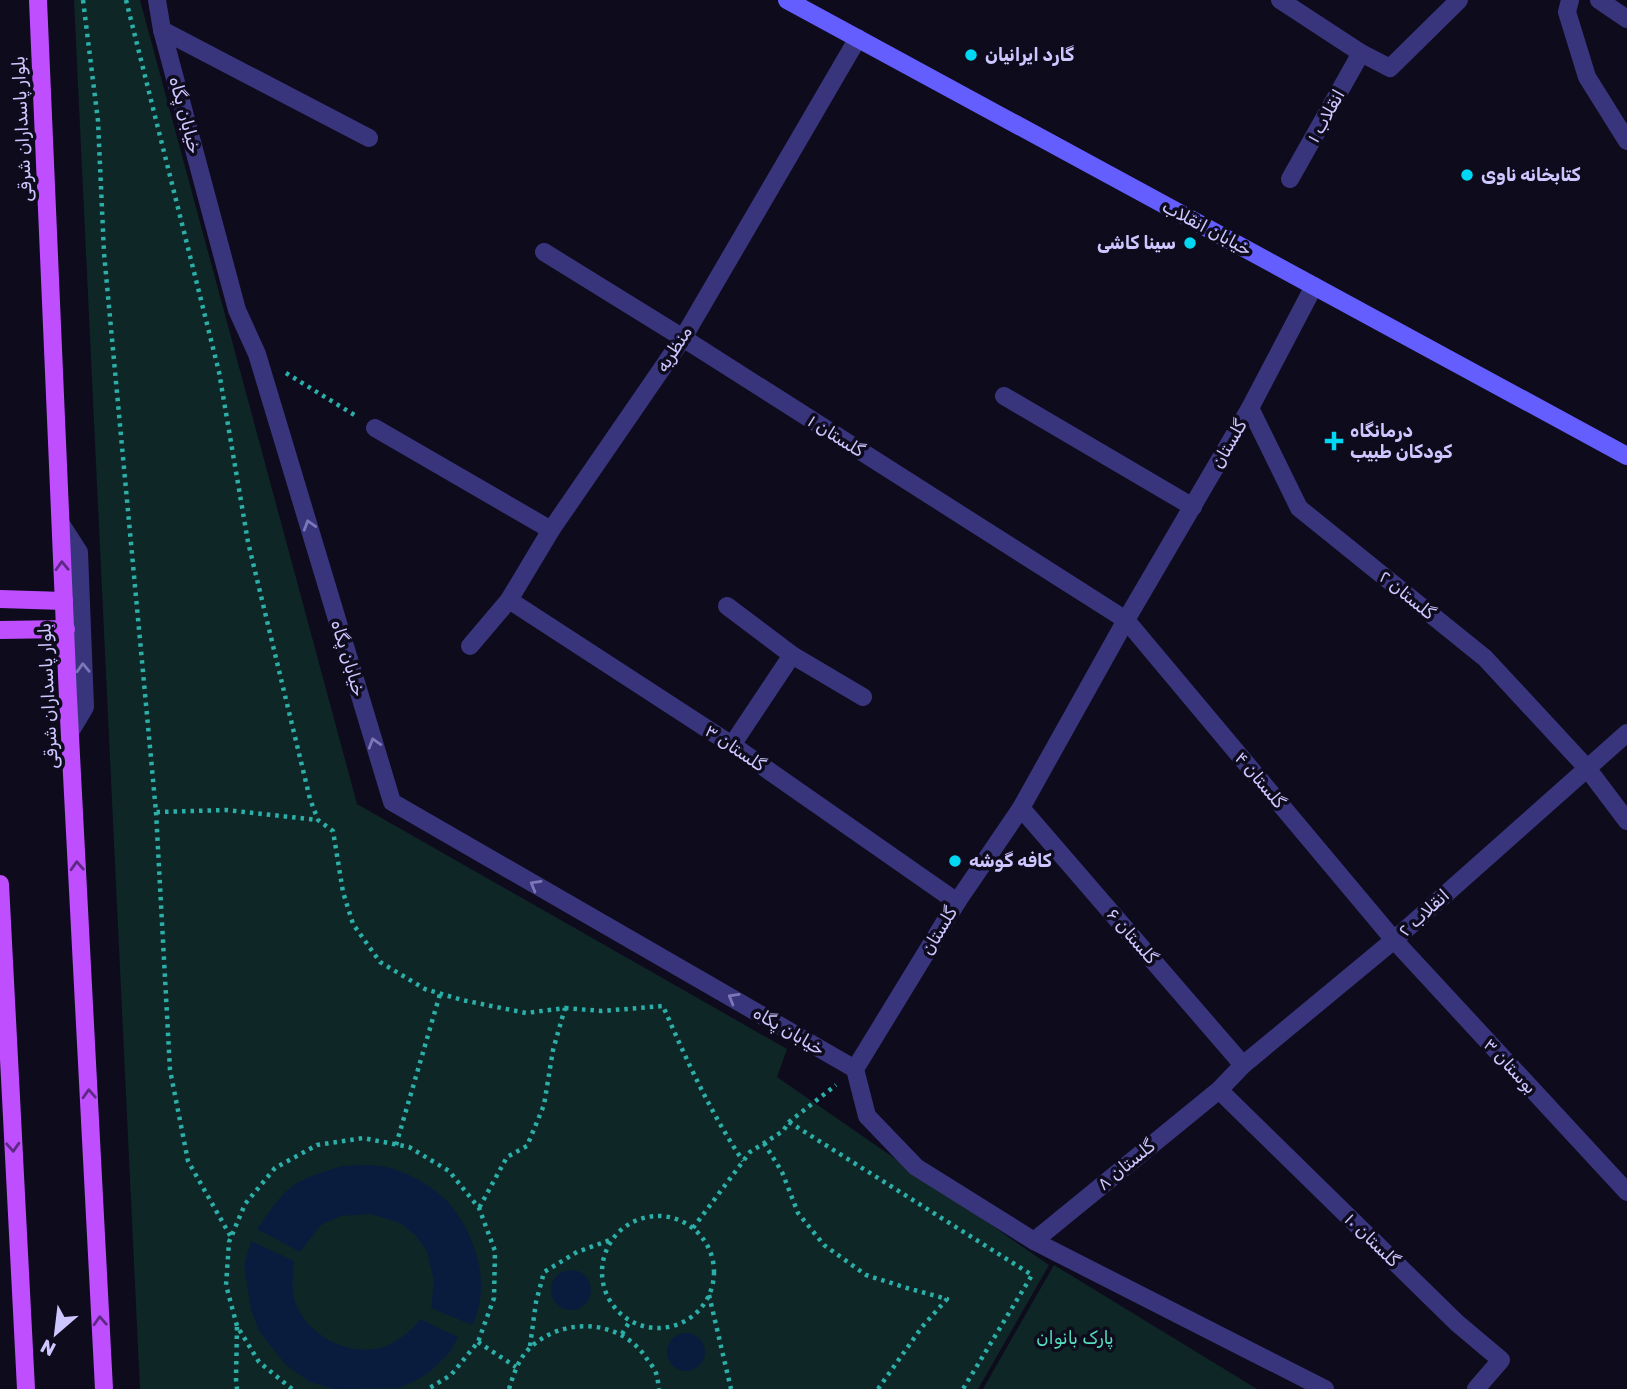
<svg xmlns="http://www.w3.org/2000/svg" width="1627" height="1389" viewBox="0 0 1627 1389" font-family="Rubik,Vazirmatn,sans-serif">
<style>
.green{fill:#0e2726}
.water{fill:#0a1c3d}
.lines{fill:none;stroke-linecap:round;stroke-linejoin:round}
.path{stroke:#2bafa8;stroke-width:4.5;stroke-dasharray:3.5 5;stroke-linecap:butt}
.minor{stroke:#39357d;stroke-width:18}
.secondary{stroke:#645eff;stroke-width:18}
.primary{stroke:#bf4eff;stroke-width:18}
.oneway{stroke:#7c77b8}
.oneway2{stroke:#5e2983}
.poi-dot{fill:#00d7f2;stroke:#0e0b1d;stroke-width:2.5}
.labels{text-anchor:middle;stroke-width:7;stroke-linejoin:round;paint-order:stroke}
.poi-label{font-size:18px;font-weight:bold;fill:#cec7ff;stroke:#0e0b1d;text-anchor:start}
.street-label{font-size:18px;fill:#cec7ff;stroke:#0e0b1d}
.park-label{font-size:18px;fill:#53dfbe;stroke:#0e0b1d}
</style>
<rect width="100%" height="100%" fill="#0e0b1d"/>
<g class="green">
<path d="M74 0H140L357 804 787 1049 777 1077 1049 1265 978 1389H140Z"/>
<path d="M1054 1265 1257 1389H983Z"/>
</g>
<g class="water">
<path d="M342 1166C356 1166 371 1164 385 1167 406 1171 431 1185 446 1200 475 1231 493 1285 472 1325L431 1308 434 1281 427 1251 416 1236 400 1223 371 1214 340 1216 321 1225 300 1252 257 1229C267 1215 280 1194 294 1185 308 1176 326 1171 342 1166Z"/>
<path d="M251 1241 294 1261C293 1275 291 1291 296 1304 308 1337 353 1359 386 1346 399 1340 412 1331 420 1319L458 1337 450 1352 432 1370 419 1379 399 1388 334 1389 310 1382 286 1365 259 1331 251 1309 244 1266Z"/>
<circle cx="571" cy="1290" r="20"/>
<circle cx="686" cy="1352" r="19"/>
</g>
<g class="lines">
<g class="path">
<path d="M83 0 98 121 104 253 156 812 226 810 318 820"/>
<path d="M126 0 219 372 248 542 310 799 318 820 333 831 343 892 353 924 380 962 425 989 462 1000 526 1013 565 1008 553 1050 544 1105 527 1146 507 1157 479 1208"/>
<path d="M286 373 356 416"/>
<path d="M156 812 170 1070 188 1161 231 1237"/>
<path d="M565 1008 602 1011 663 1006C686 1059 710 1112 743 1161"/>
<path d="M789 1122 1032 1275 963 1389"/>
<path d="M764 1143 782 1172 798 1213 824 1245 866 1275 907 1288 947 1299 922 1327 878 1389"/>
<path d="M396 1145 440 994"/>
<circle cx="658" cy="1272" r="56"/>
<path d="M693 1228 750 1152 783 1131 789 1122 836 1085"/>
<path d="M709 1295 731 1389"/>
<path d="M237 1327 236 1379 237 1389"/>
<path d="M622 1334 630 1321"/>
<path d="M478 1342 516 1367"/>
<path d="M530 1346 536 1302 544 1272 577 1252 610 1240"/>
<path d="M292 1389 259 1362 237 1326 226 1285 229 1242 245 1204 275 1168 317 1145 363 1138 409 1147 449 1171 479 1208 495 1251 494 1298 478 1342 451 1375 428 1389"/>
<path d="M509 1389C514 1373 519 1357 532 1346 566 1316 622 1320 647 1359 650 1363 654 1368 656 1373 658 1378 658 1384 659 1389"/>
</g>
<g class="minor">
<path d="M157 0 162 30 237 310 257 354 392 802 855 1069"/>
<path d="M1280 0 1361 53 1390 68 1459 0"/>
<path d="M1570 0 1567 12 1587 77 1627 141"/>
<path d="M1599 0 1627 19"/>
<path d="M162 30 369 138"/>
<path d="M1290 179 1361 53"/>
<path d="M544 252 683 338 1126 620 1394 940 1627 1192"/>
<path d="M1314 286 1250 408 1126 620 1021 808 957 902 855 1069 867 1116 916 1167 1034 1241 1325 1389"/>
<path d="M1004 396 1193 507"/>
<path d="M1250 408 1299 508 1485 658 1587 768 1627 821"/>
<path d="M375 428 551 530"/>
<path d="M61 524 79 552 85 707 70 732"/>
<path d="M509 600 732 745 957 902"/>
<path d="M727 606 792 655"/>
<path d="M470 646 509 600 551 530 683 338 858 38"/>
<path d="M732 745 792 655 863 697"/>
<path d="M1021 808 1243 1065"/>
<path d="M1219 1090 1457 1323 1501 1360 1476 1389"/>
<path d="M1034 1241 1219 1090 1243 1065 1394 940 1627 733"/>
</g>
<path class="secondary" d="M787 0 1627 456"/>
<g class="primary">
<path d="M38 0 68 698 104 1389"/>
<path d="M0 599 64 601"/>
<path d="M0 630 66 629"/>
<path d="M0 884 26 1389"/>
</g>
</g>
<defs><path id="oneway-chevron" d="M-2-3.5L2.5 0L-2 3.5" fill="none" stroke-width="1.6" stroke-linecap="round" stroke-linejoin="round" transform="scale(1.75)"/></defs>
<g class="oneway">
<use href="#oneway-chevron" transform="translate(309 525) rotate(-107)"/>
<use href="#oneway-chevron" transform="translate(83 668) rotate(-92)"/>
<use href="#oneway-chevron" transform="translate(374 743) rotate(-107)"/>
<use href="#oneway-chevron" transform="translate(535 885) rotate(-150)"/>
<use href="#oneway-chevron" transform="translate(733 998) rotate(-150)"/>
</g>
<g class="oneway2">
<use href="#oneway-chevron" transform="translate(62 566) rotate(-92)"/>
<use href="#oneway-chevron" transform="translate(77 866) rotate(-93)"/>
<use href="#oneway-chevron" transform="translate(89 1094) rotate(-93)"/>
<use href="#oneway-chevron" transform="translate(13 1147) rotate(87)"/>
<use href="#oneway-chevron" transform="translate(100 1321) rotate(-93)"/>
</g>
<g class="poi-dot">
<circle cx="971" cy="55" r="7"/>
<circle cx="1467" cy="175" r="7"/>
<circle cx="1190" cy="243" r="7"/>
<path d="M1330.5 430.5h7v7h7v7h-7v7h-7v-7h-7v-7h7z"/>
<circle cx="955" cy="861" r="7"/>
</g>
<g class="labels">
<g class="poi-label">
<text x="985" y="61">گارد ایرانیان</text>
<text x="1481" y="181">کتابخانه ناوی</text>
<text x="1176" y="249" text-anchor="end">سینا کاشی</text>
<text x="1350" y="437">درمانگاه<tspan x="1350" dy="21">کودکان طبیب</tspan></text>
<text x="969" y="867">کافه گوشه</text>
</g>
<g class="street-label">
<text transform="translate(185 115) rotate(75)" y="6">خیابان پگاه</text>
<text transform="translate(1326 116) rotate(-61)" y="6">انقلاب ۱</text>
<text transform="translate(22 129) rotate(-93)" y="6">بلوار پاسداران شرقی</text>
<text transform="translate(1207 228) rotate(28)" y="6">خیابان انقلاب</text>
<text transform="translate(674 349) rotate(-57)" y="6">منظریه</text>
<text transform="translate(836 436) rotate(32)" y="6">گلستان ۱</text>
<text transform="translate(1229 444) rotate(-60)" y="6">گلستان</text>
<text transform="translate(1407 595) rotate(39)" y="6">گلستان ۲</text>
<text transform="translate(348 658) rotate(73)" y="6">خیابان پگاه</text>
<text transform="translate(48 696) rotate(-93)" y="6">بلوار پاسداران شرقی</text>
<text transform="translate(735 748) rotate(34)" y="6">گلستان ۳</text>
<text transform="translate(1260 780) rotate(50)" y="6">گلستان ۴</text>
<text transform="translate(1424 913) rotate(-42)" y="6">انقلاب ۲</text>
<text transform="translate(939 931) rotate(-59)" y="6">گلستان</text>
<text transform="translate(1132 936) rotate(49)" y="6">گلستان ۶</text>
<text transform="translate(789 1031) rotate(30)" y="6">خیابان پگاه</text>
<text transform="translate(1510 1066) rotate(47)" y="6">بوستان ۳</text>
<text transform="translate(1126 1165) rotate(-39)" y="6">گلستان ۸</text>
<text transform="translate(1372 1240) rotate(44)" y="6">گلستان ۱۰</text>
</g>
<g class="park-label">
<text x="1075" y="1344">پارک بانوان</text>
</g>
</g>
<g transform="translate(56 1333) rotate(208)" stroke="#0e0b1d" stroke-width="5" paint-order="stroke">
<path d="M0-5L12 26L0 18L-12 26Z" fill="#cec7ff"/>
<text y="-10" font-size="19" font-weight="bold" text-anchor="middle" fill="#cec7ff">N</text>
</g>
</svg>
